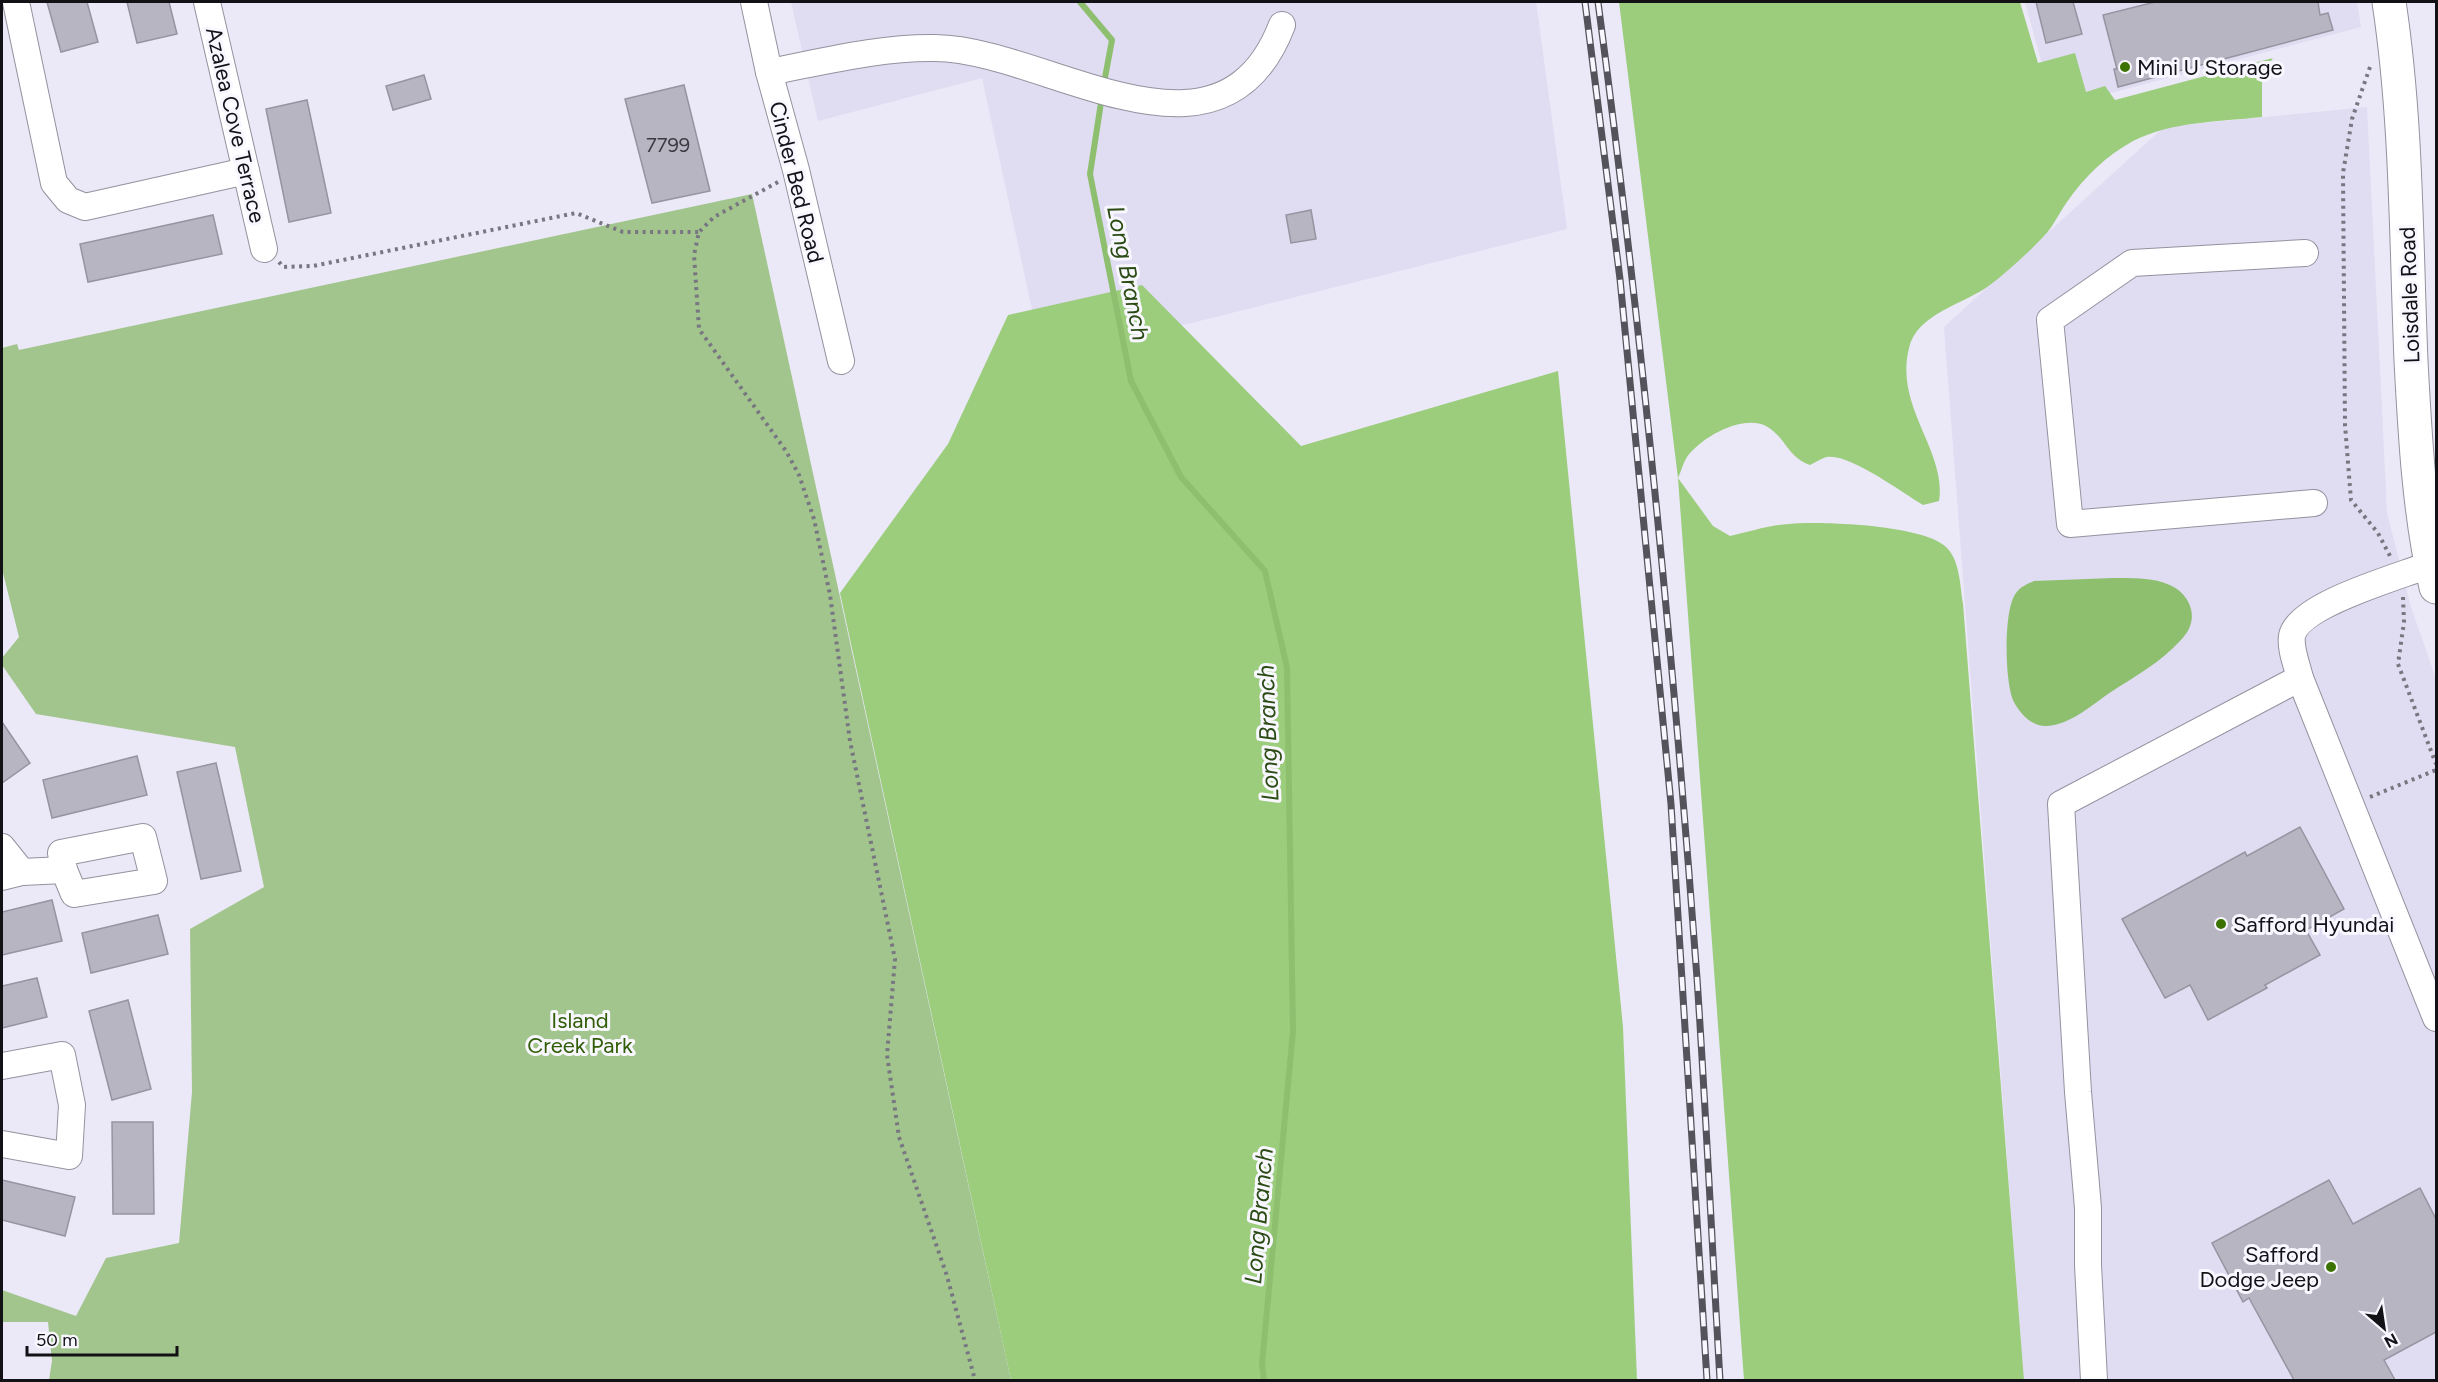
<svg xmlns="http://www.w3.org/2000/svg" width="2438" height="1382" viewBox="0 0 2438 1382" font-family="Figtree,sans-serif">
<style>
.built{fill:#e0dcf2}
.green{fill:#a2c58d}
.forest{fill:#9bcd7d}
.water{fill:#8dbf6f}
.lines{fill:none;stroke-linecap:round;stroke-linejoin:round}
.stream{stroke:#8dbf6f;stroke-width:6}
.building{fill:#b7b5c2;stroke:#9694a1;stroke-width:1.5}
.minor-casing{stroke:#94929f;stroke-width:28}
.major-casing{stroke:#94929f;stroke-width:35}
.path{stroke:#787680;stroke-width:4;stroke-dasharray:3 4.5;stroke-linecap:butt}
.minor{stroke:#fff;stroke-width:26}
.major{stroke:#fff;stroke-width:33}
.rail-casing{stroke:#54525a;stroke-width:7}
.rail{stroke:#f8f7ff;stroke-width:4.5;stroke-dasharray:14;stroke-linecap:butt}
.poi-dot{fill:#3c7300;stroke:#f8f7ff;stroke-width:2}
.labels{text-anchor:middle;stroke-width:6;stroke-linejoin:round;paint-order:stroke}
.number-label{font-size:20px;fill:#3b3a41}
.poi-label{font-size:22px;fill:#121116;stroke:#f8f7ff;text-anchor:start}
.street-label{font-size:22px;fill:#121116;stroke:#f8f7ff}
.park-label{font-size:22px;fill:#305d06;stroke:#f8f7ff}
.water-label{font-size:24px;font-style:italic;fill:#2b4b14;stroke:#f8f7ff}
</style>
<rect width="100%" height="100%" fill="#ebe8f7"/>
<g class="built">
<path d="M791 2H1536L1567 229 1043 360 982 78 818 121Z"/>
<path d="M2025 2H2357L2361 27 2054 108Z"/>
<path d="M2367 107 2387 513 2411 607 2436 679V1380H2024L1944 327 2164 127Z"/>
</g>
<path class="green" d="M752 194 1011 1380H49L52 1361 48 1322H2V1290L76 1316 106 1258 179 1243 192 1092 190 929 264 887 235 747 36 714 2 665V658L19 637 2 569V348L17 344 19 350Z"/>
<g class="forest">
<path d="M1619 2H2020L2038 63 2075 53 2086 92 2105 86 2115 100 2273 58 2262 74V117C2218 122 2173 121 2133 141 2106 156 2084 177 2067 202 2059 213 2053 227 2044 236 2028 253 2008 271 1990 285 1965 304 1917 313 1909 348 1894 407 1947 451 1939 501L1923 505C1903 493 1849 453 1827 457 1821 458 1815 463 1810 465 1786 456 1787 438 1766 426 1743 414 1701 437 1687 457 1683 463 1681 472 1678 478L1713 526 1730 536C1749 532 1769 525 1789 524 1821 521 1923 525 1946 547 1960 560 1960 586 1963 604L2024 1380H1744L1678 478Z"/>
<path d="M1142 285 1301 446 1558 371 1623 1027 1637 1380H1011L840 593 948 444 1008 315Z"/>
</g>
<path class="water" d="M2113 578C2139 578 2182 576 2191 609 2194 622 2189 632 2180 641 2161 662 2134 677 2111 692 2093 704 2070 725 2047 726 2032 727 2019 713 2013 700 2005 681 2003 610 2016 593 2020 587 2027 584 2034 581Z"/>
<g class="lines">
<g class="stream">
<path d="M1080 2 1112 40 1104 83"/>
<path d="M1102 96 1090 174 1131 381 1181 477 1265 571 1287 668 1293 1031 1262 1364 1264 1380"/>
</g>
</g>
<g class="building">
<path d="M47 2H87L98 42 61 52Z"/>
<path d="M127 2H169L177 34 137 43Z"/>
<path d="M2036 2H2073L2082 34 2046 43Z"/>
<path d="M2155 2H2318L2320 15 2328 13 2333 30 2118 87 2114 69H2117L2103 15Z"/>
<path d="M424 75 431 99 393 110 386 86Z"/>
<path d="M684 85 710 191 652 203 625 99Z"/>
<path d="M307 100 331 213 289 222 266 109Z"/>
<path d="M1311 210 1316 239 1291 243 1286 215Z"/>
<path d="M213 215 222 254 88 282 80 244Z"/>
<path d="M2 722 30 763 2 783Z"/>
<path d="M137 756 147 795 52 818 43 780Z"/>
<path d="M216 763 241 871 201 879 177 772Z"/>
<path d="M2300 827 2344 909 2306 930 2320 955 2265 985 2267 988 2208 1020 2190 985 2165 998 2122 919 2245 852 2247 856Z"/>
<path d="M52 900 62 941 2 955V912Z"/>
<path d="M158 915 168 954 91 973 82 933Z"/>
<path d="M37 978 47 1017 2 1028V986Z"/>
<path d="M128 1000 151 1089 112 1100 89 1011Z"/>
<path d="M112 1122H153L154 1214H113Z"/>
<path d="M2 1180 75 1197 65 1236 2 1220Z"/>
<path d="M2329 1180 2353 1224 2420 1188 2436 1219V1332L2384 1360 2395 1380H2294L2249 1298 2243 1302 2212 1243Z"/>
</g>
<g class="lines">
<defs>
<g id="minor">
<path d="M16 2 54 183 68 200 85 207 246 171"/>
<path d="M207 2 264 249"/>
<path d="M754 2 769 72 796 170 841 361"/>
<path d="M769 72C822 62 880 47 935 48 1047 49 1220 186 1282 25"/>
<path d="M2305 253 2132 263 2050 320 2070 524 2314 503"/>
<path d="M2431 564C2402 576 2298 604 2292 636 2290 649 2297 665 2300 678L2436 1018"/>
<path d="M143 837 154 881 74 894 64 870 61 853Z"/>
<path d="M2 847 22 872"/>
<path d="M2 877 22 872 64 870"/>
<path d="M2 1066 62 1055 72 1105 69 1156 2 1144"/>
<path d="M2094 1380 2088 1265V1208L2078 1092 2061 804 2300 678"/>
</g>
<path id="major" d="M2389 2C2407 120 2406 241 2411 361 2415 436 2419 513 2436 587"/>
</defs>
<use href="#minor" class="minor-casing"/>
<use href="#major" class="major-casing"/>
<g class="path">
<path d="M2370 67 2352 119 2343 173 2345 425 2351 500 2378 533 2390 556"/>
<path d="M778 182 714 217 699 232 694 255 699 329 786 451 799 475 814 519 830 595 850 741 895 959 887 1055 899 1137 947 1276 975 1380"/>
<path d="M279 262 283 267 313 266 576 213 623 232H699"/>
<path d="M2403 597 2404 622 2398 664 2436 764"/>
<path d="M2370 797 2436 770"/>
</g>
<use href="#minor" class="minor"/>
<use href="#major" class="major"/>
<defs>
<g id="rail">
<path d="M1585 2 1620 279 1671 804 1707 1380"/>
<path d="M1598 2C1641 326 1673 651 1697 978 1706 1112 1712 1246 1720 1380"/>
</g>
</defs>
<use href="#rail" class="rail-casing"/>
<use href="#rail" class="rail"/>
</g>
<g class="poi-dot">
<circle cx="2125" cy="67" r="6"/>
<circle cx="2221" cy="924" r="6"/>
<circle cx="2331" cy="1267" r="6"/>
</g>
<g class="labels">
<g class="number-label">
<text x="668" y="152">7799</text>
</g>
<g class="poi-label">
<text x="2137" y="75">Mini U Storage</text>
<text x="2233" y="932">Safford Hyundai</text>
<text x="2319" y="1262" text-anchor="end">Safford<tspan x="2319" dy="25">Dodge Jeep</tspan></text>
</g>
<g class="street-label">
<text transform="translate(236 125) rotate(77)" y="8">Azalea Cove Terrace</text>
<text transform="translate(797 182) rotate(76)" y="8">Cinder Bed Road</text>
<text transform="translate(2409 295) rotate(-92)" y="8">Loisdale Road</text>
</g>
<g class="park-label">
<text x="580" y="1028">Island<tspan x="580" dy="25">Creek Park</tspan></text>
</g>
<g class="water-label">
<text transform="translate(1128 273) rotate(79)" y="8">Long Branch</text>
<text transform="translate(1268 733) rotate(-92)" y="8">Long Branch</text>
<text transform="translate(1259 1216) rotate(-85)" y="8">Long Branch</text>
</g>
</g>
<rect width="2438" height="1382" fill="none" stroke="#121116" stroke-width="6"/>
<g transform="translate(2384 1328) rotate(151)" stroke="#f8f7ff" stroke-width="4.5" paint-order="stroke">
<path d="M0-4.5L10 22L0 15L-10 22Z" fill="#121116"/>
<text y="-9" font-size="16" font-weight="bold" text-anchor="middle" fill="#121116">N</text>
</g>
<path d="M27 1346v9h150v-9" fill="none" stroke="#121116" stroke-width="3"/>
<text x="36" y="1346" font-size="18" fill="#121116" stroke="#f8f7ff" stroke-width="4.5" paint-order="stroke">50 m</text>
</svg>
